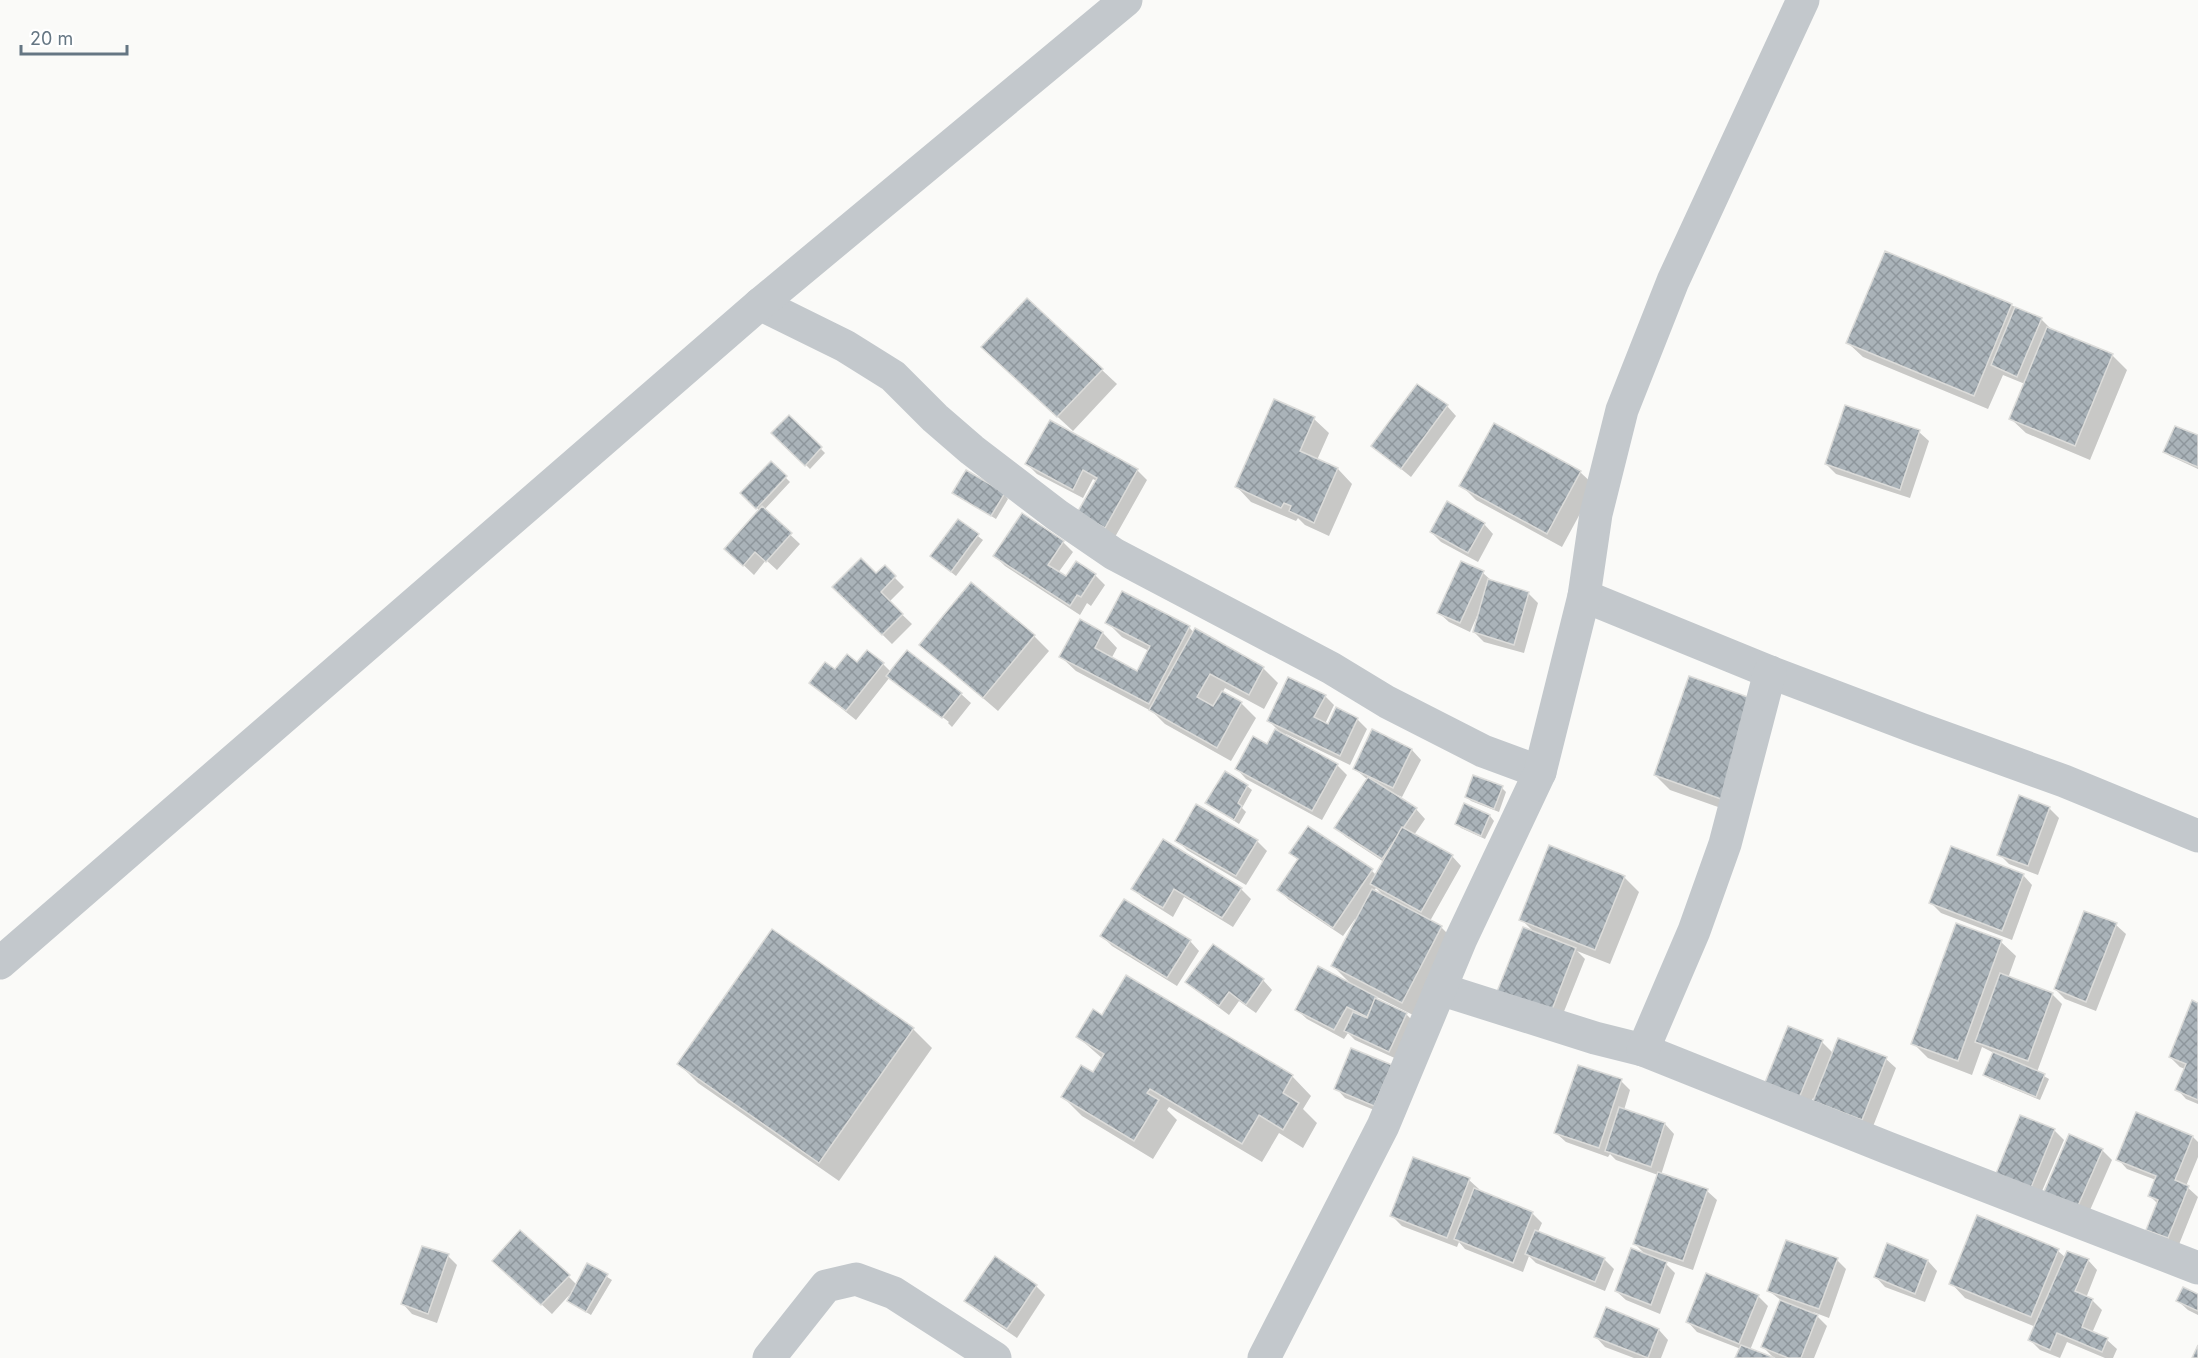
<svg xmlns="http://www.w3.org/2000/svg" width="2198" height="1358" viewBox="0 0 2198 1358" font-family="Inter,sans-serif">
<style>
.shadow{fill:#0003;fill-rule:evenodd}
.building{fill:url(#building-cross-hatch);stroke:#dcdcda;stroke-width:1.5}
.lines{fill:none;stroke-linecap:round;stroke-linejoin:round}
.street{stroke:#c3c8cc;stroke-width:33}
</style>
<defs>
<pattern id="building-cross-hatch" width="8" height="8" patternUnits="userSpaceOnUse" patternTransform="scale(1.5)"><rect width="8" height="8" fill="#aab3b9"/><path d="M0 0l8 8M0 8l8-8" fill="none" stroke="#8e969c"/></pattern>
</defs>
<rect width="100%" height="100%" fill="#fafaf8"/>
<g class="shadow">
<path d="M2011 305 2041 319 2051 329 2112 355 2127 370 2090 460 2026 433 2011 419 2025 384 2003 375 1988 409 1863 357 1848 343Z"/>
<path d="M998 362 1102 370 1117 384 1073 431Z"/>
<path d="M1447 406 1456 416 1411 477 1373 446Z"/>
<path d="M789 417 825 453 810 469 774 433Z"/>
<path d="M1314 419 1329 433 1317 460 1338 469 1352 484 1329 536 1305 525 1298 518 1296 521 1251 502 1237 487Z"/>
<path d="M1919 432 1929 441 1910 498 1836 474 1826 464Z"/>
<path d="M2198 437V469L2170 456 2165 452Z"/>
<path d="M771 463 790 482 764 510 800 544 777 570 766 560 754 575 736 558 760 511 742 493Z"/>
<path d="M1027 464 1137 470 1147 480 1115 537 1089 523 1097 481 1093 479 1083 498 1037 474Z"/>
<path d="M1580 472 1595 486 1562 547 1476 500 1461 485Z"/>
<path d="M954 493 1004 494 1008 499 996 519Z"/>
<path d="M1022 515 1063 542 1073 552 1058 573 1066 578 1076 563 1095 575 1105 585 1091 606 1087 603 1080 615 1005 566 995 556Z"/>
<path d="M958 521 983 540 956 576 936 560Z"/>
<path d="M1484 524 1493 534 1478 562 1441 542 1431 532Z"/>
<path d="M884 567 904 587 889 602 912 624 892 644 834 587 876 575Z"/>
<path d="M1483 573 1493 582 1528 593 1538 603 1524 653 1484 642 1474 632 1479 617 1477 616 1470 632 1449 622 1439 613Z"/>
<path d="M971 584 1034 636 1049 651 998 711 921 645Z"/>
<path d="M1080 621 1103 633 1117 648 1111 659 1138 673 1149 651 1122 637 1107 622 1189 627 1194 633 1196 630 1263 668 1278 683 1264 709 1225 688 1222 693 1241 703 1256 718 1231 761 1165 724 1153 712 1076 671 1061 657Z"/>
<path d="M858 664H883L891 672 961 694 971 703 952 727 948 723 949 722 890 677 856 720 821 692 835 671Z"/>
<path d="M1325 696 1334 705 1325 724 1328 726 1357 719 1367 729 1350 765 1286 734 1284 736 1337 765 1347 775 1322 820 1246 779 1237 769 1282 734 1269 721Z"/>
<path d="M1755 701 1735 813 1670 790 1655 775Z"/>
<path d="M1373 731 1412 750 1421 760 1402 797 1395 794 1394 795 1416 809 1425 819 1414 835 1452 856 1461 866 1430 921 1441 927 1456 942 1417 1017 1373 995 1382 1003 1406 1014 1416 1024 1399 1060 1355 1040 1348 1033 1344 1039 1307 1019 1297 1010 1351 984 1333 966 1357 920 1355 919 1343 936 1289 900 1279 890 1299 861 1291 853 1372 871 1376 875 1384 862 1346 837 1336 828 1368 780 1355 769ZM1376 888 1385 897 1374 891Z"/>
<path d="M1247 786 1252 790 1242 808 1246 812 1239 824 1207 803Z"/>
<path d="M1502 788 1506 792 1499 812 1471 801 1467 797Z"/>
<path d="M1465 805 1490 816 1494 821 1485 839 1461 828 1457 823Z"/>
<path d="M2049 808 2059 818 2038 875 2009 864 1999 854Z"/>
<path d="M1177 840 1257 841 1267 851 1246 885 1187 850Z"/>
<path d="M2023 875 2032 885 2012 940 1941 913 1931 903Z"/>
<path d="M1624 877 1639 892 1610 964 1577 951 1585 959 1557 1029 1534 932 1521 919Z"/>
<path d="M1133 889H1241L1251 899 1233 927 1184 897 1173 917 1143 898Z"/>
<path d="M2116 925 2126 934 2096 1011 2065 999 2055 989Z"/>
<path d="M1102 936 1190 941 1199 951 1177 986 1112 946Z"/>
<path d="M2001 942 2016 956 2008 978 2052 994 2062 1004 2037 1072 2049 1079 2040 1100 1990 1079 1985 1074 1994 1053 1982 1047 1972 1075 1928 1058 1913 1043Z"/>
<path d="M1127 977 1292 1076 1311 1096 1303 1109 1317 1123 1303 1148 1279 1133 1262 1162 1169 1107 1167 1110 1177 1120 1153 1159 1082 1116 1063 1097 1094 1074 1103 1059 1078 1037 1103 1017Z"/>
<path d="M1263 980 1272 990 1256 1013 1239 1001 1229 1015 1197 991 1187 982Z"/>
<path d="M2198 1004V1104L2186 1099 2177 1089 2185 1069 2180 1067 2170 1057Z"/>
<path d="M913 1029 932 1048 839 1181 698 1083 679 1064Z"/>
<path d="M1822 1042 1833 1053 1886 1059 1896 1068 1872 1129 1824 1110 1813 1098 1809 1107 1775 1094Z"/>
<path d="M1352 1050 1384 1114 1345 1098 1336 1088Z"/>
<path d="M1621 1081 1630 1090 1624 1110 1665 1124 1674 1134 1661 1175 1707 1191 1717 1200 1693 1270 1661 1259 1675 1273 1660 1314 1626 1300 1616 1291 1648 1257 1634 1243 1658 1175 1616 1160 1610 1154 1608 1157 1566 1142 1556 1133Z"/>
<path d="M2054 1130 2064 1140 2039 1198 2007 1185Z"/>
<path d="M2193 1137 2198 1142V1157L2186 1186 2198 1197 2178 1247 2158 1239 2148 1229 2158 1204 2150 1196 2156 1180 2127 1169 2118 1159Z"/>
<path d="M2102 1150 2112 1160 2087 1217 2055 1203Z"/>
<path d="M1469 1180 1479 1189 1478 1191 1532 1213 1542 1223 1538 1232 1604 1259 1614 1269 1605 1291 1536 1263 1529 1256 1523 1272 1465 1249 1459 1242 1457 1247 1402 1226 1392 1216Z"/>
<path d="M1978 1217 2058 1251 2066 1258 2088 1260 2097 1270 2086 1298 2093 1301 2102 1310 2092 1333 2107 1340 2117 1349 2113 1358H2105L2067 1342 2060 1358 2040 1350 2030 1340 2036 1327 1965 1298 1951 1283Z"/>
<path d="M448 1256 457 1265 437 1323 412 1314 403 1304Z"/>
<path d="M1837 1260 1846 1269 1829 1318 1813 1312 1827 1326 1814 1358H1774L1763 1347 1782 1301 1769 1291Z"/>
<path d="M1928 1261 1937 1271 1925 1302 1885 1287 1876 1277Z"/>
<path d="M588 1265 612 1280 591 1315 568 1301 572 1292 552 1314 504 1270 568 1276 577 1285Z"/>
<path d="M1036 1286 1045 1295 1017 1338 976 1310 966 1300Z"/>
<path d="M1758 1296 1768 1306 1750 1350 1771 1358H1737L1741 1349 1697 1332 1688 1322Z"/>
<path d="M2198 1296V1315L2188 1310 2178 1301Z"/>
<path d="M1606 1309 1659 1330 1668 1340 1661 1358H1634L1605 1347 1596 1337Z"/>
</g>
<g class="building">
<path d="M1885 251 2012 304 1974 396 1846 343Z"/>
<path d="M1027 298 1103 369 1057 417 981 347Z"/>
<path d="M2015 307 2042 318 2017 377 1991 365Z"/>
<path d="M2047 327 2113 354 2075 446 2009 419Z"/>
<path d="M1417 384 1448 405 1401 469 1371 446Z"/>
<path d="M1274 399 1315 417 1300 451 1338 468 1314 523 1289 511 1291 506 1284 503 1281 508 1235 487Z"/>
<path d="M1845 405 1920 430 1900 490 1825 464Z"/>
<path d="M789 415 822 447 805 466 771 433Z"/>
<path d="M1050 420 1138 469 1105 528 1077 513 1097 478 1083 470 1073 490 1025 464Z"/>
<path d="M1494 423 1581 471 1547 534 1459 486Z"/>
<path d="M2175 426 2198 435V467L2163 452Z"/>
<path d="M771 461 787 476 756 509 740 493Z"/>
<path d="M966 470 1005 493 991 516 952 493Z"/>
<path d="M1447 501 1485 523 1468 553 1430 532Z"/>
<path d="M762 506 792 533 766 562 755 552 743 566 724 549Z"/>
<path d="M1022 513 1064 541 1048 565 1066 576 1076 561 1096 574 1081 597 1077 595 1070 606 993 556Z"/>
<path d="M958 519 979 534 951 572 930 556Z"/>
<path d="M861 558 876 573 885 565 896 576 881 592 903 614 882 635 832 587Z"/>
<path d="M1461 561 1484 571 1460 623 1437 613Z"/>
<path d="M1488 579 1529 592 1514 645 1473 632Z"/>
<path d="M971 582 1035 635 983 698 919 645Z"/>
<path d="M1122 591 1190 626 1149 704 1059 657 1080 619 1103 632 1095 648 1137 671 1150 646 1105 623Z"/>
<path d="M1195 628 1264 667 1249 695 1210 674 1197 697 1213 706 1222 691 1242 702 1217 748 1149 710Z"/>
<path d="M867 650 884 663 846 711 809 683 825 662 835 669 847 654 857 662Z"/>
<path d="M907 650 962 693 942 718 886 676Z"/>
<path d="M1689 676 1756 700 1721 799 1654 775Z"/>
<path d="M1288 677 1326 695 1314 717 1328 724 1336 707 1358 718 1340 756 1267 721Z"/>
<path d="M1275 729 1338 764 1312 811 1235 769 1253 736 1267 744Z"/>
<path d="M1372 729 1412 749 1393 788 1353 769Z"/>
<path d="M1225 771 1248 785 1238 803 1242 806 1234 820 1205 803Z"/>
<path d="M1473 775 1503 786 1494 809 1465 797Z"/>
<path d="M1368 777 1417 808 1382 859 1334 828Z"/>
<path d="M2019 795 2050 807 2028 866 1997 855Z"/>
<path d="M1464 803 1490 815 1481 836 1455 824Z"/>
<path d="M1196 804 1258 840 1236 876 1175 841Z"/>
<path d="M1308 826 1373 869 1333 928 1277 890 1298 859 1289 853Z"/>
<path d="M1402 827 1453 855 1421 912 1370 884Z"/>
<path d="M1163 839 1242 888 1222 918 1174 889 1163 908 1131 889Z"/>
<path d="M1549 845 1625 876 1595 950 1519 920Z"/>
<path d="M1951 846 2024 874 2002 931 1929 903Z"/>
<path d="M1372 889 1442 926 1402 1003 1331 966Z"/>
<path d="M1124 899 1191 940 1167 978 1100 936Z"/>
<path d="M2084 911 2117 923 2086 1002 2054 989Z"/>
<path d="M1956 923 2002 940 1958 1061 1911 1044Z"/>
<path d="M1523 927 1576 948 1548 1020 1494 999Z"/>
<path d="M772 929 914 1028 819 1163 677 1064Z"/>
<path d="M1213 944 1264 979 1246 1005 1229 992 1219 1006 1185 982Z"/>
<path d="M1318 966 1377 997 1367 1017 1347 1007 1334 1030 1295 1010Z"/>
<path d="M2000 973 2053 993 2028 1061 1975 1042Z"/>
<path d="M1126 975 1293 1075 1283 1093 1299 1103 1283 1130 1259 1115 1242 1144 1150 1089 1147 1093 1159 1100 1134 1141 1061 1097 1081 1065 1093 1072 1104 1054 1076 1037 1093 1009 1102 1015Z"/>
<path d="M1375 998 1407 1013 1389 1052 1344 1031 1353 1012 1367 1018Z"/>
<path d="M2192 1000 2198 1003V1100L2175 1090 2186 1064 2169 1057Z"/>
<path d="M1788 1026 1823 1040 1799 1098 1764 1085Z"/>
<path d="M1838 1038 1887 1057 1862 1120 1813 1101Z"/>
<path d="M1351 1048 1392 1065 1374 1106 1334 1089Z"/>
<path d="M1993 1052 2045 1074 2036 1097 1983 1075Z"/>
<path d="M1578 1065 1622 1079 1599 1148 1554 1133Z"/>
<path d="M1619 1107 1665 1123 1651 1167 1605 1151Z"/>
<path d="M2136 1112 2193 1136 2175 1180 2189 1186 2168 1238 2146 1230 2158 1200 2148 1196 2156 1176 2116 1160Z"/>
<path d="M2020 1115 2055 1129 2030 1190 1995 1176Z"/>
<path d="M2069 1134 2103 1149 2077 1208 2043 1194Z"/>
<path d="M1413 1157 1470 1178 1447 1238 1390 1216Z"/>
<path d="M1658 1172 1708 1189 1683 1261 1633 1244Z"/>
<path d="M1474 1188 1533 1212 1513 1263 1454 1239Z"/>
<path d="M1977 1215 2059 1249 2031 1317 1949 1284Z"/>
<path d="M520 1230 570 1275 541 1305 492 1261Z"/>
<path d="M1535 1230 1605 1258 1595 1282 1525 1254Z"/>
<path d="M1786 1240 1838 1258 1819 1309 1767 1291Z"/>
<path d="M1887 1243 1928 1260 1915 1294 1874 1277Z"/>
<path d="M422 1246 449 1254 428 1314 401 1304Z"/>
<path d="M1631 1248 1667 1262 1651 1305 1615 1291Z"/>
<path d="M2067 1251 2089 1259 2075 1291 2093 1299 2082 1327 2108 1338 2102 1352 2057 1333 2050 1350 2028 1340Z"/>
<path d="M995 1256 1037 1285 1007 1329 964 1301Z"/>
<path d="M587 1263 608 1274 586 1312 567 1301Z"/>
<path d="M1706 1273 1759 1295 1739 1344 1686 1322Z"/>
<path d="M2183 1287 2198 1294V1311L2176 1301Z"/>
<path d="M1780 1300 1818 1315 1801 1358H1788L1761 1347Z"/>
<path d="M1606 1307 1659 1329 1648 1358 1594 1337Z"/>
<path d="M1741 1345 1775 1358H1735Z"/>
<path d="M2198 1345V1358H2192Z"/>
</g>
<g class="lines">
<g class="street">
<path d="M760 304 845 346 893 376 935 418 972 450 1057 515 1114 554 1331 668 1387 702 1483 751 1540 772"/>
<path d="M1584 596 1770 672 1920 729 2064 781 2198 836"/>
<path d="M0 963 760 304 1126 0"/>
<path d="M1440 989 1595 1038 1643 1050 1888 1148 2198 1268"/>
<path d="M1643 1050 1694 931 1725 844 1770 672"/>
<path d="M769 1358 826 1286 856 1279 894 1293 995 1358"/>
<path d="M1264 1358 1383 1126 1461 939 1540 772 1584 596 1596 514 1622 410 1673 281 1803 0"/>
</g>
</g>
<path d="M21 45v9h106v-9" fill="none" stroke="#657683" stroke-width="3"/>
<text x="30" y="45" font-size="18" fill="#657683" stroke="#ffffff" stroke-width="4.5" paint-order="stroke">20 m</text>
</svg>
